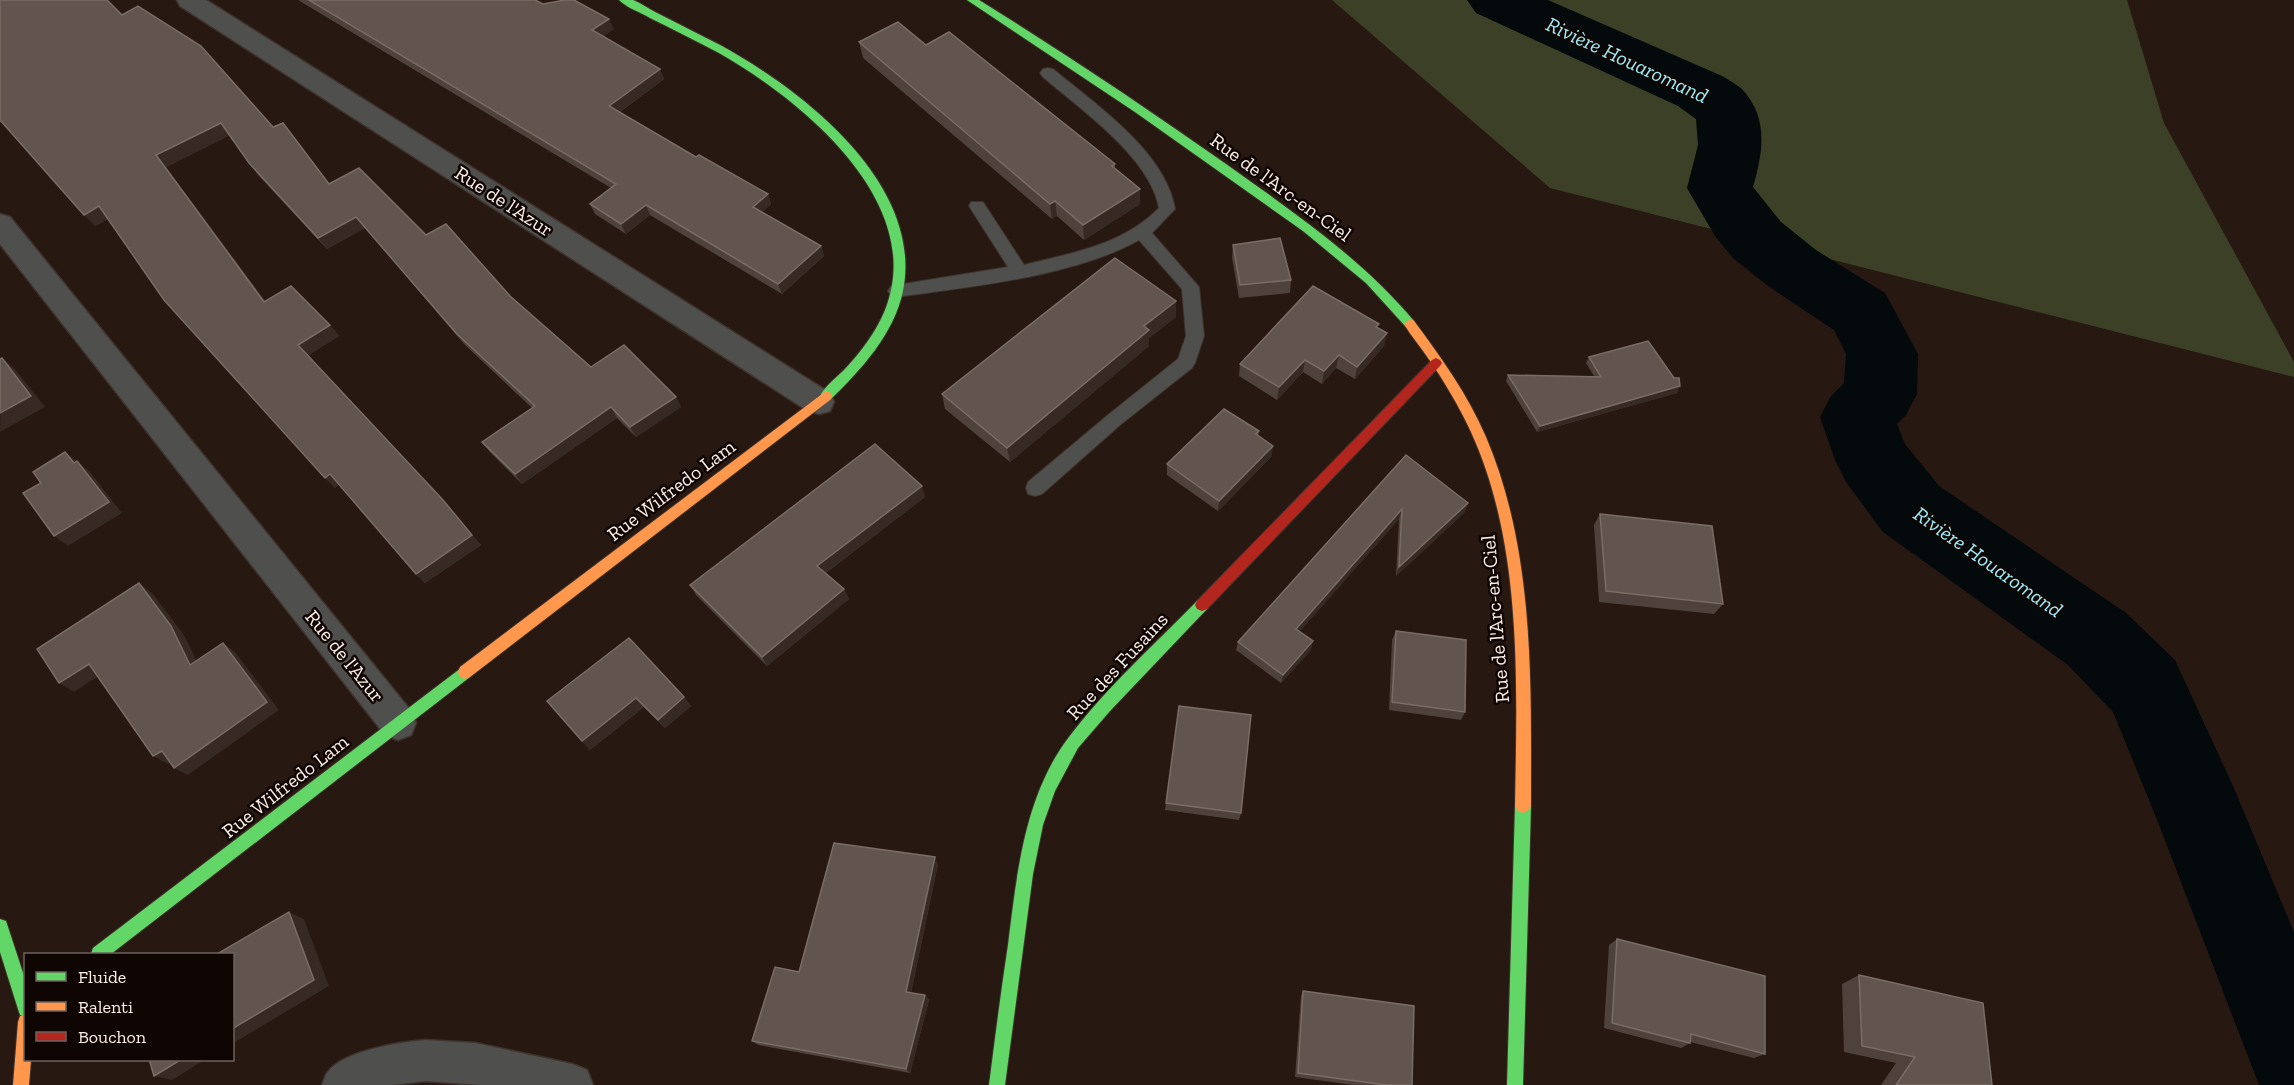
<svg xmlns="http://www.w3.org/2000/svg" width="2294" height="1085" viewBox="0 0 2294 1085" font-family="'Zilla Slab',serif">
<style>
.green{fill:#3c4026}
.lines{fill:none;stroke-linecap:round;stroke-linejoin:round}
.river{fill:#04090b;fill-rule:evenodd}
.lane-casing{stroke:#3f332d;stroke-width:2}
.street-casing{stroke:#3f332d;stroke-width:3}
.fast-casing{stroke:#3f332d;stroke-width:2}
.slow-casing{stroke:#3f332d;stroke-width:2}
.jam-casing{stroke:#3f332d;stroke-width:2}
.lane{fill:#4f504d;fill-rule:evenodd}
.street{fill:#4f504d;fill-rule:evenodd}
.fast{fill:#63d668;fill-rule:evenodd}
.slow{fill:#ff974d;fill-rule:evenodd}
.jam{fill:#b3261e;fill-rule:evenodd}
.wall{fill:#4f423c}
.shaded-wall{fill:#372923}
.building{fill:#62544e;stroke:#7a6c66;stroke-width:1.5}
.labels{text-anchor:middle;stroke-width:5;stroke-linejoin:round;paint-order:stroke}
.street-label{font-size:20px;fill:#fdeee8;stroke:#0f0502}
.water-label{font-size:21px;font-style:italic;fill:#9cedfa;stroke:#0f0502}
</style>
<rect width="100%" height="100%" fill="#271811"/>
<path class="green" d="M1332 0H2127L2164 123 2294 362V377L1550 188Z"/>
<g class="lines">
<path class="river" d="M1467 0H1548L1722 76C1729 80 1736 84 1742 89 1769 118 1763 152 1753 187L1781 222 1816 250 1885 293 1918 354 1917 394 1906 415 1897 424 1905 444 1939 486 2126 613 2175 660 2233 786 2294 932V1085H2259L2156 817 2113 712 2068 665 1883 532 1846 482 1835 460 1820 417 1831 396 1844 383 1846 354 1834 330 1768 286 1733 258 1715 236 1687 188 1698 145 1696 119 1678 106 1476 13Z"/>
<defs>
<path id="lane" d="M1048 68 1053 69C1095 104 1166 152 1175 209L1152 233 1199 287 1204 336 1195 363 1192 368 1120 425 1042 494 1035 496 1028 494 1026 488 1028 482 1108 415 1178 359 1186 336 1182 289 1139 240C1073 277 972 286 897 297L891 296 888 291 891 286 897 285 1008 267 969 206 971 202H983L1024 265C1072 253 1123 245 1159 208 1150 157 1080 109 1043 77L1040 73 1043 69Z"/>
<g id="street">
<path d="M177 0H206L830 393 834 402 830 411 819 414 808 411 180 6Z"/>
<path d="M0 214 10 217 411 711 416 723 411 735 398 740 385 735 0 244Z"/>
<path d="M425 1040 475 1043 572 1064 587 1070 593 1085H481L425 1081 392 1085H322C324 1081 325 1075 328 1072 342 1051 401 1042 425 1040Z"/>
</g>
<g id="fast">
<path d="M619 0C623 0 629 0 633 0 641 3 649 9 657 13 679 24 700 35 722 46 803 91 924 184 903 291 894 334 861 370 830 400L826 401 820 396C825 386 836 378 844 370 861 352 876 332 885 310 928 202 800 99 719 53 696 41 673 29 650 18 640 12 627 8 619 0Z"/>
<path d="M967 0H979C1063 52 1145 107 1226 164 1293 212 1360 257 1414 321L1416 324 1414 327H1406L1366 283 1303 231 1135 112Z"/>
<path d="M1202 599 1207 601 1209 605 1207 609 1110 711 1078 748 1055 791 1043 825 1033 874 1005 1085H989C995 1038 1001 991 1008 945 1017 874 1024 796 1069 737 1106 688 1154 645 1197 601Z"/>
<path d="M465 665 470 667 472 672 470 677 111 954H91L93 948Z"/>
<path d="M1523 799 1528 801 1531 806 1523 1085H1507L1515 806 1518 801Z"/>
<path d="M0 919 6 921 8 927 26 982V1017L20 1015 18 1009 0 952Z"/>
</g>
<g id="slow">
<path d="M1410 319 1414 321C1441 357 1468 395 1486 437 1535 552 1531 683 1531 806L1528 811 1523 813 1518 811 1515 806C1517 685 1523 545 1471 432 1459 406 1444 381 1428 358 1420 346 1411 336 1404 324Z"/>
<path d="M826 391 830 392 832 396 830 400 470 677 465 679 460 677 458 672 460 667Z"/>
<path d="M26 1014V1060H31L29 1085H13L18 1022 20 1016Z"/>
</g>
<path id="jam" d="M1436 358 1440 360 1442 363 1440 366 1207 609 1202 611 1197 609 1195 605 1197 601 1432 360Z"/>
</defs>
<use href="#lane" class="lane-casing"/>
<use href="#street" class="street-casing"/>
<use href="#fast" class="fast-casing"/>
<use href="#slow" class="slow-casing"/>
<use href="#jam" class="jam-casing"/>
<use href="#lane" class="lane"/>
<use href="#street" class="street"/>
<use href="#fast" class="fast"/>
<use href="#slow" class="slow"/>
<use href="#jam" class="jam"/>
</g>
<g class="wall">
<path d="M298 0H535L543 4 614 29 603 36 660 69 664 79 620 112 696 157 768 194 771 204 762 212 821 246 824 256 782 294 650 215 626 234 595 214 590 204 611 188Z"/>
<path d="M122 15 273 127 329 184 426 235 510 296 591 367 676 397 681 407 636 437 617 418 522 484 490 452 482 442 532 408 464 344 365 228 327 249 258 175 230 135 166 167 265 301 330 325 339 336 308 355 481 545 425 583 416 574 339 484 335 488 108 219 95 226Z"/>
<path d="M859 42 926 45 1115 164V169L1140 204 1084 240 1057 216 1052 219 863 58Z"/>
<path d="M1233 245 1291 280 1290 293 1239 298 1232 258Z"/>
<path d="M1176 317 1149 338V346L1010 462 945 409 942 394Z"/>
<path d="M1378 329 1384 346 1355 379 1336 368 1322 384 1303 372 1277 400 1239 376 1240 364Z"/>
<path d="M1589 357 1677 393 1537 432 1506 381 1508 375 1594 376 1586 363Z"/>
<path d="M1259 431 1258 436 1272 456 1218 511 1167 475V464Z"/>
<path d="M1406 455 1468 503 1464 513 1396 576 1399 519 1299 632 1311 650 1281 683 1236 650 1238 642Z"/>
<path d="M925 497 826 573 844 589 849 599 767 666 696 595 690 585Z"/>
<path d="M1600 514 1723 604 1714 614 1599 602 1594 525Z"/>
<path d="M1396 631 1465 712 1461 720 1389 710 1392 640Z"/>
<path d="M684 697 691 706 665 728 644 707 590 750 547 701Z"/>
<path d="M1166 803 1241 813 1239 820 1165 810Z"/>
<path d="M938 864 911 993 925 995 929 1000 910 1073 758 1045 752 1041 799 972Z"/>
<path d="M1617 939 1765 1054 1754 1058 1690 1042V1043L1681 1048 1604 1028 1609 945Z"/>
<path d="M1859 975 1992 1085H1881L1896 1063 1844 1052 1842 984Z"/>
<path d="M1303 991 1412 1085H1353L1295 1077 1301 996Z"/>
</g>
<g class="shaded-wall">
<path d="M609 19 614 29 597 41 592 30Z"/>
<path d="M660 69 664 79 614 116 609 106Z"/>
<path d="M221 123 230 135 166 167 273 313 264 302 156 155Z"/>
<path d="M1140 189V204L1084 240 1083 225Z"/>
<path d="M768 194 771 204 757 217 753 207Z"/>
<path d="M1055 201 1057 216 1052 219 1050 204Z"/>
<path d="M646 205 650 215 626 234 621 224Z"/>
<path d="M99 206 110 218 95 226 84 215Z"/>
<path d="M356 217 365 228 327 249 318 238Z"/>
<path d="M821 246 824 256 782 294 778 284Z"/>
<path d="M1176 301V317L1149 338V346L1010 462 1007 448 1144 326Z"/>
<path d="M330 325 339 336 308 356 298 345Z"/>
<path d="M1387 333 1384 346 1355 379 1357 367Z"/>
<path d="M1339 355 1336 368 1322 384 1324 371Z"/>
<path d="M2 358 15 369 45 407 0 432Z"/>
<path d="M1305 360 1303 372 1277 400 1279 387Z"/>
<path d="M1680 386 1677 393 1537 432 1540 426Z"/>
<path d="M676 397 681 407 636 437 630 427Z"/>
<path d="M611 407 617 418 522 484 515 474Z"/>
<path d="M1273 446 1272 456 1218 511 1219 501Z"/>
<path d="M65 452 90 472 122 513 68 546 54 536 74 463Z"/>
<path d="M330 474 340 484 335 488 325 478Z"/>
<path d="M922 486 925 497 822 576 817 566Z"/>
<path d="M443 500 481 545 425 583 416 574Z"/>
<path d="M1468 503 1464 513 1396 576 1399 567Z"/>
<path d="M1402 509 1399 519 1294 638 1296 629Z"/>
<path d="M139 583 152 593 184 635 203 674 190 665Z"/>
<path d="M844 589 849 599 767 666 762 657Z"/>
<path d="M1313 641 1311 650 1281 683 1283 675Z"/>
<path d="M223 643 235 652 279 710 188 775 174 768Z"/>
<path d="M89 664 103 673 74 692 59 683Z"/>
<path d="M684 697 691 706 665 728 658 720Z"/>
<path d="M636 698 644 707 590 750 582 741Z"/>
<path d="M162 751 175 758 168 764 153 756Z"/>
<path d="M935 857 938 864 910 997 906 992Z"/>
<path d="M289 912 304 919 329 986 232 1044V1029Z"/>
<path d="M925 995 929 1000 910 1073 906 1069Z"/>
<path d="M182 1059H206L172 1080 154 1076Z"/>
</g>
<g class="building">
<path d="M0 0H107L122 15 138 6 201 46 273 127 283 123 329 184 359 168 426 235 446 224 510 296 591 367 624 345 676 397 630 427 611 407 515 474 482 442 535 406 457 334 356 217 318 238 249 163 221 123 156 155 264 302 291 286 330 325 298 345 443 500 472 535 416 574 330 474 325 478 164 300 99 206 84 215 0 120Z"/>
<path d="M309 0H535L543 4 565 0H574L609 19 592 30 660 69 609 106 696 157 699 155 768 194 753 207 821 246 778 284 646 205 621 224 590 204 616 184Z"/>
<path d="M898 22 926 45 949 32 1115 164 1112 166 1140 189 1083 225 1055 201 1050 204 859 42Z"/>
<path d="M1280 238 1291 280 1240 285 1233 245Z"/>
<path d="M1115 258 1176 301 1144 326 1149 330 1007 448 942 394Z"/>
<path d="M1313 286 1379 324 1376 327 1387 333 1357 367 1339 355 1324 371 1305 360 1279 387 1240 364Z"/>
<path d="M1648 341 1674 378H1679L1680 386 1540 426 1508 375 1601 377 1589 357Z"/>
<path d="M2 358 31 396 0 413V359Z"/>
<path d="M1224 409 1259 431 1256 434 1273 446 1219 501 1167 464Z"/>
<path d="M875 444 922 486 817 566 844 589 762 657 690 585Z"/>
<path d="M65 452 74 463 77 461 109 502 54 536 23 493 41 483 33 472Z"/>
<path d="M1406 455 1468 503 1399 567 1402 509 1296 629 1313 641 1283 675 1238 642Z"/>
<path d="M1600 514 1712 526 1723 604 1606 591Z"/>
<path d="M139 583 171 626 190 665 223 643 267 702 174 768 162 751 153 756 89 664 59 683 37 649Z"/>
<path d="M1396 631 1466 640 1465 712 1392 702Z"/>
<path d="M629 638 684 697 658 720 636 698 582 741 547 701Z"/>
<path d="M1179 706 1251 715 1241 813 1166 803Z"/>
<path d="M834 843 935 857 906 992 925 995 906 1069 752 1041 775 967 799 972Z"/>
<path d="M289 912 314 980 232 1029V954H217Z"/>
<path d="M1617 939 1765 976V1054L1691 1034 1690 1043 1612 1023Z"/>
<path d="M1859 975 1983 1003 1992 1085H1896L1915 1057 1862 1046Z"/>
<path d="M1303 991 1414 1006 1412 1085H1386L1298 1073Z"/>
<path d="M149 1059H182L154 1076Z"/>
</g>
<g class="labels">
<g class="street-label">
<text transform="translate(1281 187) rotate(36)" y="7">Rue de l'Arc-en-Ciel</text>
<text transform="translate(504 201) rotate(33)" y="7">Rue de l'Azur</text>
<text transform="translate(671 490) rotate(-37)" y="7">Rue Wilfredo Lam</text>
<text transform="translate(1495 619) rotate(-95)" y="7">Rue de l'Arc-en-Ciel</text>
<text transform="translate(345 656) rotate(51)" y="7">Rue de l'Azur</text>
<text transform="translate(1117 666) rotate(-47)" y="7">Rue des Fusains</text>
<text transform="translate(285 786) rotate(-38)" y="7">Rue Wilfredo Lam</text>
</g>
<g class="water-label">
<text transform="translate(1627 60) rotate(25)" y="7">Rivière Houaromand</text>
<text transform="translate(1988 562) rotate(35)" y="7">Rivière Houaromand</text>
</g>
</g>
<rect x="24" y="953" width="210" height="108" fill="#0f0502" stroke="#6e625e" stroke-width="1.5"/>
<rect x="36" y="972" width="30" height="9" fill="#63d668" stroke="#6e625e" stroke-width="1.5"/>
<text x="78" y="983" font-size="18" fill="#fdeee8">Fluide</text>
<rect x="36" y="1002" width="30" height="9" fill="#ff974d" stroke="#6e625e" stroke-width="1.5"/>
<text x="78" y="1013" font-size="18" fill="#fdeee8">Ralenti</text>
<rect x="36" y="1032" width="30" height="9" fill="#b3261e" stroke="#6e625e" stroke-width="1.5"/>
<text x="78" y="1043" font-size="18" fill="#fdeee8">Bouchon</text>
</svg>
